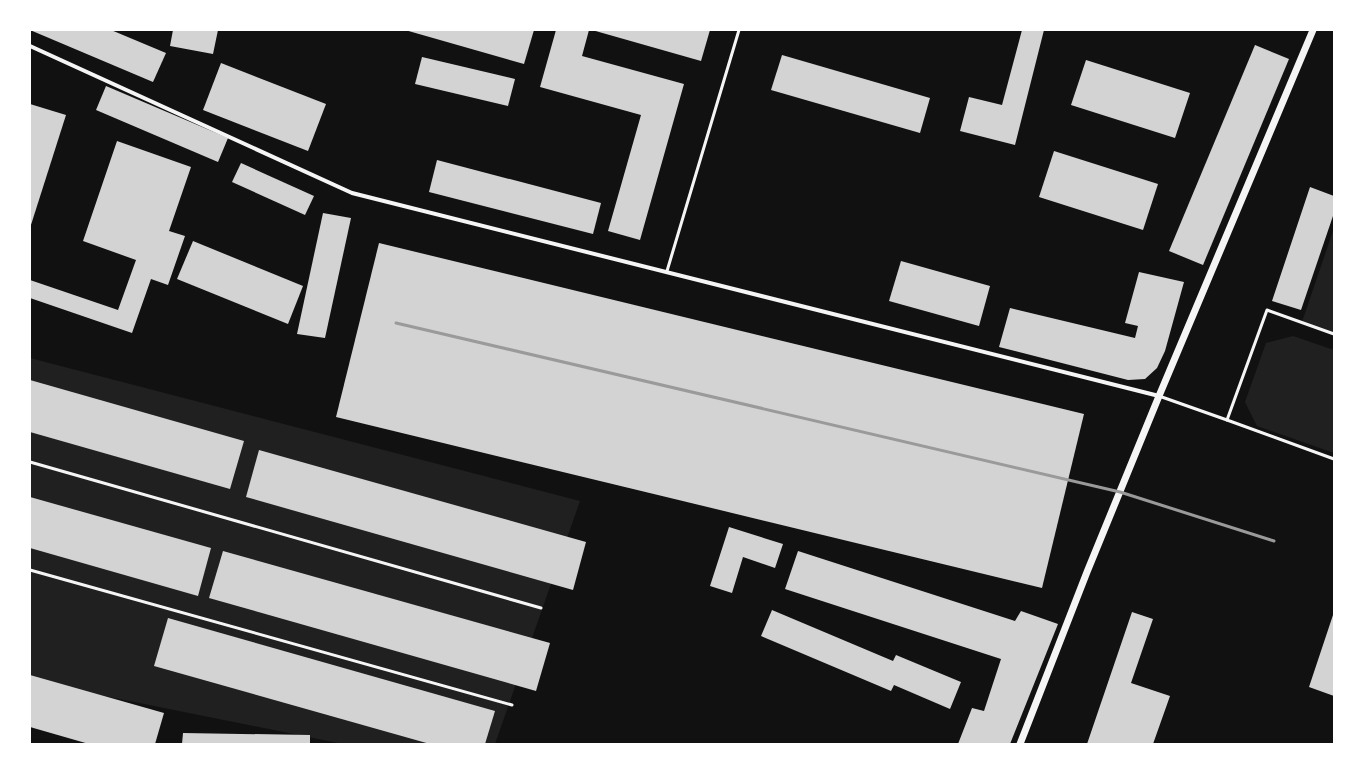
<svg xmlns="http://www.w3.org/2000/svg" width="1364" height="774" viewBox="0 0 1364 774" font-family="'Crimson Pro',serif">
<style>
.green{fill:#202020}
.building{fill:#d3d3d3}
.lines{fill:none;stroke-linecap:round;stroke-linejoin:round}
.service{stroke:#f5f5f5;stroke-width:3}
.minor{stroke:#f5f5f5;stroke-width:4}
.tertiary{stroke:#f5f5f5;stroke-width:7}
.rail{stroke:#9a9a9a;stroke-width:3}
</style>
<rect width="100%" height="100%" fill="#111"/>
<g class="green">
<path d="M1334 228V334L1302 322Z"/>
<path d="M1293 336 1334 350V453L1257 426 1245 402 1266 343Z"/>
<path d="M30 358 580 501 495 744H343L30 681Z"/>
</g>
<g class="building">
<path d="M30 30H111L166 53 153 82Z"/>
<path d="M173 30H218L213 54 170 46Z"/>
<path d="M405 30H534L524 64Z"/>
<path d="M556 30H589L582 56 684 84 640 240 608 231 641 115 540 87Z"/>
<path d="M592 30H710L701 61Z"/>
<path d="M1022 30H1044L1015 145 960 131 969 97 1002 105Z"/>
<path d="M1255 45 1289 59 1203 265 1169 251Z"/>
<path d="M782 55 930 98 920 133 771 90Z"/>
<path d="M422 57 515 79 508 106 415 84Z"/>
<path d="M1086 60 1190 93 1175 138 1071 105Z"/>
<path d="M221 63 326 104 308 151 203 110Z"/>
<path d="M106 86 228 138 218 162 96 110Z"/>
<path d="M30 104 66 115 30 228Z"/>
<path d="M117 141 191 167 169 231 185 236 168 285 151 279 132 333 30 298V280L118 310 136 260 83 241Z"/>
<path d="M1054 151 1158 184 1143 230 1039 197Z"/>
<path d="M437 160 601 203 593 234 429 192Z"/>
<path d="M241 163 314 196 305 215 232 182Z"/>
<path d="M1310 187 1334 196V213L1301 310 1272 301Z"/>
<path d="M323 213 351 218 325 338 297 334Z"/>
<path d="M193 241 303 286 288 324 177 279Z"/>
<path d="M379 243 1084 414 1042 588 336 417Z"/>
<path d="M901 261 990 286 979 326 889 301Z"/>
<path d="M1139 272 1184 282 1165 351 1157 368 1145 379 1128 380 999 347 1010 308 1135 338 1138 326 1125 323Z"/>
<path d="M30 380 244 441 230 489 30 432Z"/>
<path d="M259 450 586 542 573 590 246 497Z"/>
<path d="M30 497 211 548 198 596 30 548Z"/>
<path d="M729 527 783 544 775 568 743 557 732 593 710 586Z"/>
<path d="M223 551 550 643 536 691 209 598Z"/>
<path d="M798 551 1015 621 1021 611 1058 624 1010 744H958L972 708 984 711 1001 659 785 589Z"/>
<path d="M772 610 893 661 896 655 961 682 950 709 894 685 891 691 761 636Z"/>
<path d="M1132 612 1153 619 1131 683 1170 696 1153 744H1087Z"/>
<path d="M1334 612V696L1309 687Z"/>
<path d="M168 618 495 711 485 744H430L154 666Z"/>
<path d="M30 675 164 713 155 744H89L30 727Z"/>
<path d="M183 733 310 735V744H182Z"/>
</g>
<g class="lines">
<g class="service">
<path d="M667 271 739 30"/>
<path d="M1159 396 1227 420 1267 310 1334 334"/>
<path d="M1227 420 1334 459"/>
<path d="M30 462 541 608"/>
<path d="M30 570 512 705"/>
</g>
<path class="minor" d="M30 46 352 193 1159 396"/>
<path class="tertiary" d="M1020 744 1087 572 1159 396 1313 30"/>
<path class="rail" d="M396 323 1120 492 1274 541"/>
</g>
<rect width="1364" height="774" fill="none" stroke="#ffffff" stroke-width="62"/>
</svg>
